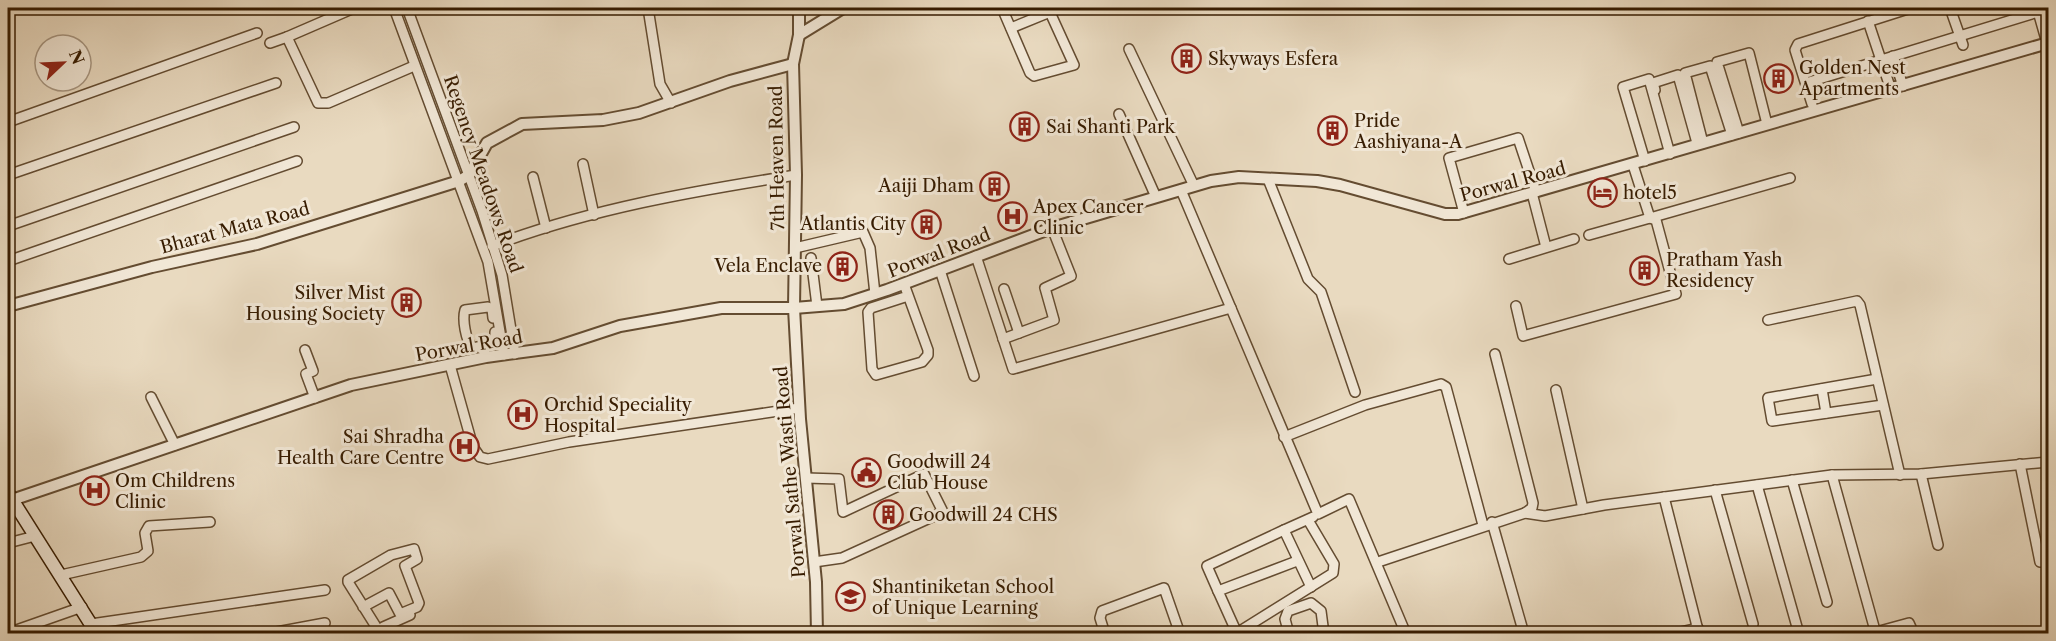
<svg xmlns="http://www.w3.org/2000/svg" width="2056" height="641" viewBox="0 0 2056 641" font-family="'Libre Caslon Text',serif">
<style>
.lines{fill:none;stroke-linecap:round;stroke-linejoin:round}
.minor-casing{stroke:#644c31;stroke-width:12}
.tertiary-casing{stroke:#644c31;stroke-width:14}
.secondary-casing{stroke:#371c01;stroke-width:15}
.minor{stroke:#f1e7d6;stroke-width:9}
.tertiary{stroke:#f1e7d6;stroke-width:10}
.secondary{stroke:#f1e7d6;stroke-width:12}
.labels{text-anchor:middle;stroke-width:6;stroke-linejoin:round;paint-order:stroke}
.poi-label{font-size:18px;fill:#371c01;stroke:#f1e7d6;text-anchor:start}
.street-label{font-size:18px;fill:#371c01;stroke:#f1e7d6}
</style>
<rect width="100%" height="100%" fill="#e9dac0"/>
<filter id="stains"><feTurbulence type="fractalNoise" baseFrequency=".00333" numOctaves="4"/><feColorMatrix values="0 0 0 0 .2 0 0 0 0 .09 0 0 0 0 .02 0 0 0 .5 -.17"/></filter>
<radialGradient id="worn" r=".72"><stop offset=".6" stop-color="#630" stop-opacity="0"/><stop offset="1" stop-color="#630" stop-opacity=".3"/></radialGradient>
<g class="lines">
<defs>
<g id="minor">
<path d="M354 8 287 37 318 103H328L414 66"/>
<path d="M394 8 488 262 504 355"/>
<path d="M407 8 482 211 502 275 515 354"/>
<path d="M648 8 660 84 671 103"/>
<path d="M977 8H988"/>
<path d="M1002 8 1030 73 1034 76 1074 65 1048 8"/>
<path d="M1950 8 1963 45"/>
<path d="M2037 8 2047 43"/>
<path d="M1868 21 1891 90"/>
<path d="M1011 28 1050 12"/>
<path d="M270 43 287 37"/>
<path d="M1129 49 1194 186"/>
<path d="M1893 56 1903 86"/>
<path d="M1806 83 2038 12"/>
<path d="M1655 90 1653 83 1678 75 1697 143"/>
<path d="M1812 104 1795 50 1798 44 1911 8"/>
<path d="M1119 114 1156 197"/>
<path d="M8 122 257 33"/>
<path d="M1739 133 1717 62 1749 53 1767 124"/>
<path d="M1703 143 1685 73 1710 66 1732 135"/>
<path d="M1645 161 1623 87 1649 79 1670 154"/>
<path d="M583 164 594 215"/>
<path d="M1633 165 1650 218 1790 178"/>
<path d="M8 175 276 83"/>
<path d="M533 177 546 228"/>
<path d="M1268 179 1308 279 1321 292 1355 392"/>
<path d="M1181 190 1318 514 1349 499 1406 634"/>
<path d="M1532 193 1546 247"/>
<path d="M1464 213 1449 158 1518 138 1536 192"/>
<path d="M8 226 294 127"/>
<path d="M492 246C589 209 694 191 796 175"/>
<path d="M795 248 863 232 870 248 875 294"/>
<path d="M976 256 1013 369 1231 308"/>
<path d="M811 258 817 306"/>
<path d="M1509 259 1574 239"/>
<path d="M8 261 297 161"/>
<path d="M940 270 974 376"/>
<path d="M904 284 928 350V355L922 362 876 375 872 369 868 312 871 308 908 296"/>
<path d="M1004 289 1019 333"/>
<path d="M1516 306 1523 336 1676 294 1656 220 1650 218 1589 235"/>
<path d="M1768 320 1857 301 1860 305 1900 475"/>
<path d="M1003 339 1054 320 1045 288 1071 276 1052 228"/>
<path d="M483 346 495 343V332"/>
<path d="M305 350 313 371 306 374 315 398"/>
<path d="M1495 354 1533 503 1532 508 1525 513"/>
<path d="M486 357 483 346 472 348C466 340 462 320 465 310L488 307 492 309 493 318"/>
<path d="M450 365 473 447 480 457 488 459 569 442 799 408"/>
<path d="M1877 379 1768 398 1772 421 1883 405"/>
<path d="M1822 389 1826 413"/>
<path d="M1556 390 1583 509"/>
<path d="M151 397 175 445"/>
<path d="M1284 437 1365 405 1441 384 1446 387 1483 525"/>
<path d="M2020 464 2040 562"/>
<path d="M1921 474 1938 545"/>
<path d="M1832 475 1876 634"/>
<path d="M806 478 839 479 843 512 924 474 943 512 842 558 814 562"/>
<path d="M1792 480 1827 602"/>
<path d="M1757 485 1799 634"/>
<path d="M1715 490 1753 624"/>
<path d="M1664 497 1699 634"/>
<path d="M1492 522 1524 634"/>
<path d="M8 543 35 536"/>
<path d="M1297 561 1218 591 1236 631H1240L1333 573 1334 564 1308 520"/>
<path d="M1378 562 1525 513 1545 516 1604 505 1832 475 1921 474 2048 462"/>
<path d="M61 575 141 557 148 551 145 533 149 526 210 522"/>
<path d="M1311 587 1284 530 1313 517"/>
<path d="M1218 591 1207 566 1284 530"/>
<path d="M363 607 389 593 400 614 417 607 419 603 405 566 417 559 414 549 391 555 348 580V582L380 633"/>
<path d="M91 624 325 590"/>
<path d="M1876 632 1909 623 1914 634"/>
<path d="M8 633 82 607"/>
<path d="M266 634 325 623"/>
<path d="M380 634 383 627 410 615"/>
<path d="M1105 634 1100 618 1102 611 1164 588 1180 634"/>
<path d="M1289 634 1285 619 1288 611 1311 603 1321 611 1324 634"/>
<path d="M1672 634 1698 628"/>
</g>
<g id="tertiary">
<path d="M799 8V35L793 64 796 175 794 308 800 419 816 582 817 634"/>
<path d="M799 35 843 8"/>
<path d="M8 306 152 267 257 244 459 181 469 175 487 143 522 124 603 120 639 113 730 81 793 64"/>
<path d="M12 500 351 385 486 357 553 348 620 326 721 308H794L844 304 887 290 1052 228 1211 181 1239 177 1317 181 1340 185 1445 214H1458L2048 43"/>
</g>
<path id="secondary" d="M8 493 97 634"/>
</defs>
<use href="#minor" class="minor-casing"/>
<use href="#tertiary" class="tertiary-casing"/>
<use href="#secondary" class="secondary-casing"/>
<use href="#minor" class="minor"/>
<use href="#tertiary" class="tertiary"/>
<use href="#secondary" class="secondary"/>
</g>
<defs>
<symbol id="building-ring" viewBox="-11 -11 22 22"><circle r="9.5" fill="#f1e7d6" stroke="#8f2418" stroke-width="1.5"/><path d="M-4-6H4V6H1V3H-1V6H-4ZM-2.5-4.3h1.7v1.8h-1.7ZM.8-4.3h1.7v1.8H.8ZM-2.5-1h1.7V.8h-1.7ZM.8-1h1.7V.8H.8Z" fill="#8f2418"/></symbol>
<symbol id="hotel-ring" viewBox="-11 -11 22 22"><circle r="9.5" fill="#f1e7d6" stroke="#8f2418" stroke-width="1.5"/><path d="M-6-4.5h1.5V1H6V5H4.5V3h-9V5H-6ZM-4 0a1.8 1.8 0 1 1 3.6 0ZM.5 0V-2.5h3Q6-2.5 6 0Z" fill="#8f2418"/></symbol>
<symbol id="hospital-ring" viewBox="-11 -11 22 22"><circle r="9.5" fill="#f1e7d6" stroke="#8f2418" stroke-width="1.5"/><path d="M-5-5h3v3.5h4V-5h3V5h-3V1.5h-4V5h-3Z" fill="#8f2418"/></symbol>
<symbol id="civic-ring" viewBox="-11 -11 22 22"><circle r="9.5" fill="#f1e7d6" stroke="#8f2418" stroke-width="1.5"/><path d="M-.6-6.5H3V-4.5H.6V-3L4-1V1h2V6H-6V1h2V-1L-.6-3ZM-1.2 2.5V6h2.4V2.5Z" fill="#8f2418"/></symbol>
<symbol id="school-ring" viewBox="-11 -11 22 22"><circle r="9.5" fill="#f1e7d6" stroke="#8f2418" stroke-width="1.5"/><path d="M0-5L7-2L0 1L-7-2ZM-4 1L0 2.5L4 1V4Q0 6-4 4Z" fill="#8f2418"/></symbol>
</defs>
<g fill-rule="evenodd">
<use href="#building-ring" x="1170" y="42" width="33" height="33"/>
<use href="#building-ring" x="1762" y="62" width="33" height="33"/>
<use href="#building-ring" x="1008" y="110" width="33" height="33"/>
<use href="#building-ring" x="1316" y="114" width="33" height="33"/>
<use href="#building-ring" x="978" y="170" width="33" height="33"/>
<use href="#hotel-ring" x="1586" y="176" width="33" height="33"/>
<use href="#hospital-ring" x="996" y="200" width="33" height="33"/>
<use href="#building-ring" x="910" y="208" width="33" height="33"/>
<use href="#building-ring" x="826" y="250" width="33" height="33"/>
<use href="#building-ring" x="1628" y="254" width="33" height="33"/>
<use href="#building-ring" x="390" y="286" width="33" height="33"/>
<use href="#hospital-ring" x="506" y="398" width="33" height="33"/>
<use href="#hospital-ring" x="448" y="430" width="33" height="33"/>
<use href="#civic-ring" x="850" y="456" width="33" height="33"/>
<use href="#hospital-ring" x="78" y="474" width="33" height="33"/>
<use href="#building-ring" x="872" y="498" width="33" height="33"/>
<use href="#school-ring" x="834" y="580" width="33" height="33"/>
</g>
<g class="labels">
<g class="poi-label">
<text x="1208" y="65">Skyways Esfera</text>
<text x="1799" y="74">Golden Nest<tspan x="1799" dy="21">Apartments</tspan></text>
<text x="1354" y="127">Pride<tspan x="1354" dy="21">Aashiyana-A</tspan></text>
<text x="1046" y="133">Sai Shanti Park</text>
<text x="974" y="192" text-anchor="end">Aaiji Dham</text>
<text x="1623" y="199">hotel5</text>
<text x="1033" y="213">Apex Cancer<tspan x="1033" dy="21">Clinic</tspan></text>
<text x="906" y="230" text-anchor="end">Atlantis City</text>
<text x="1666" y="266">Pratham Yash<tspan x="1666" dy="21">Residency</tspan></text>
<text x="822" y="272" text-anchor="end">Vela Enclave</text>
<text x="385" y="299" text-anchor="end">Silver Mist<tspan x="385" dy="21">Housing Society</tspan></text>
<text x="544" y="411">Orchid Speciality<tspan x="544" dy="21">Hospital</tspan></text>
<text x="444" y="443" text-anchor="end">Sai Shradha<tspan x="444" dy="21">Health Care Centre</tspan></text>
<text x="887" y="468">Goodwill 24<tspan x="887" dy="21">Club House</tspan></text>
<text x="115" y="487">Om Childrens<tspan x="115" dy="21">Clinic</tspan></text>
<text x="909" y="521">Goodwill 24 CHS</text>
<text x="872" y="593">Shantiniketan School<tspan x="872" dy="21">of Unique Learning</tspan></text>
</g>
<g class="street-label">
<text transform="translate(777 158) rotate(-91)" y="6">7th Heaven Road</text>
<text transform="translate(483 174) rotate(71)" y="6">Regency Meadows Road</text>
<text transform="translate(1513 182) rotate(-15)" y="6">Porwal Road</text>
<text transform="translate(235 228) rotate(-15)" y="6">Bharat Mata Road</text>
<text transform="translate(939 253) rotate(-21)" y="6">Porwal Road</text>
<text transform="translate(469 346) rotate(-10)" y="6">Porwal Road</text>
<text transform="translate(790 472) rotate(-95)" y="6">Porwal Sathe Wasti Road</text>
</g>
</g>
<rect width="2056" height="641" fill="none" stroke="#e9dac0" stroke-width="30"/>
<rect x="9" y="9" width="2038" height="623" fill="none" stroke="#371c01" stroke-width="3"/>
<rect x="15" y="15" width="2026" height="611" fill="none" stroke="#371c01" stroke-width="1.5"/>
<g transform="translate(63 63) rotate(67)"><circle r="28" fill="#f1e7d6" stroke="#a79681" stroke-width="1.5"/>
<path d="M0-4.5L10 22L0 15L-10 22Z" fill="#8f2418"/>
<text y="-9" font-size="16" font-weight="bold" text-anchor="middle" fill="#371c01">N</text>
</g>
<rect width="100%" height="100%" filter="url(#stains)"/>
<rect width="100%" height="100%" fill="url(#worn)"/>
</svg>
